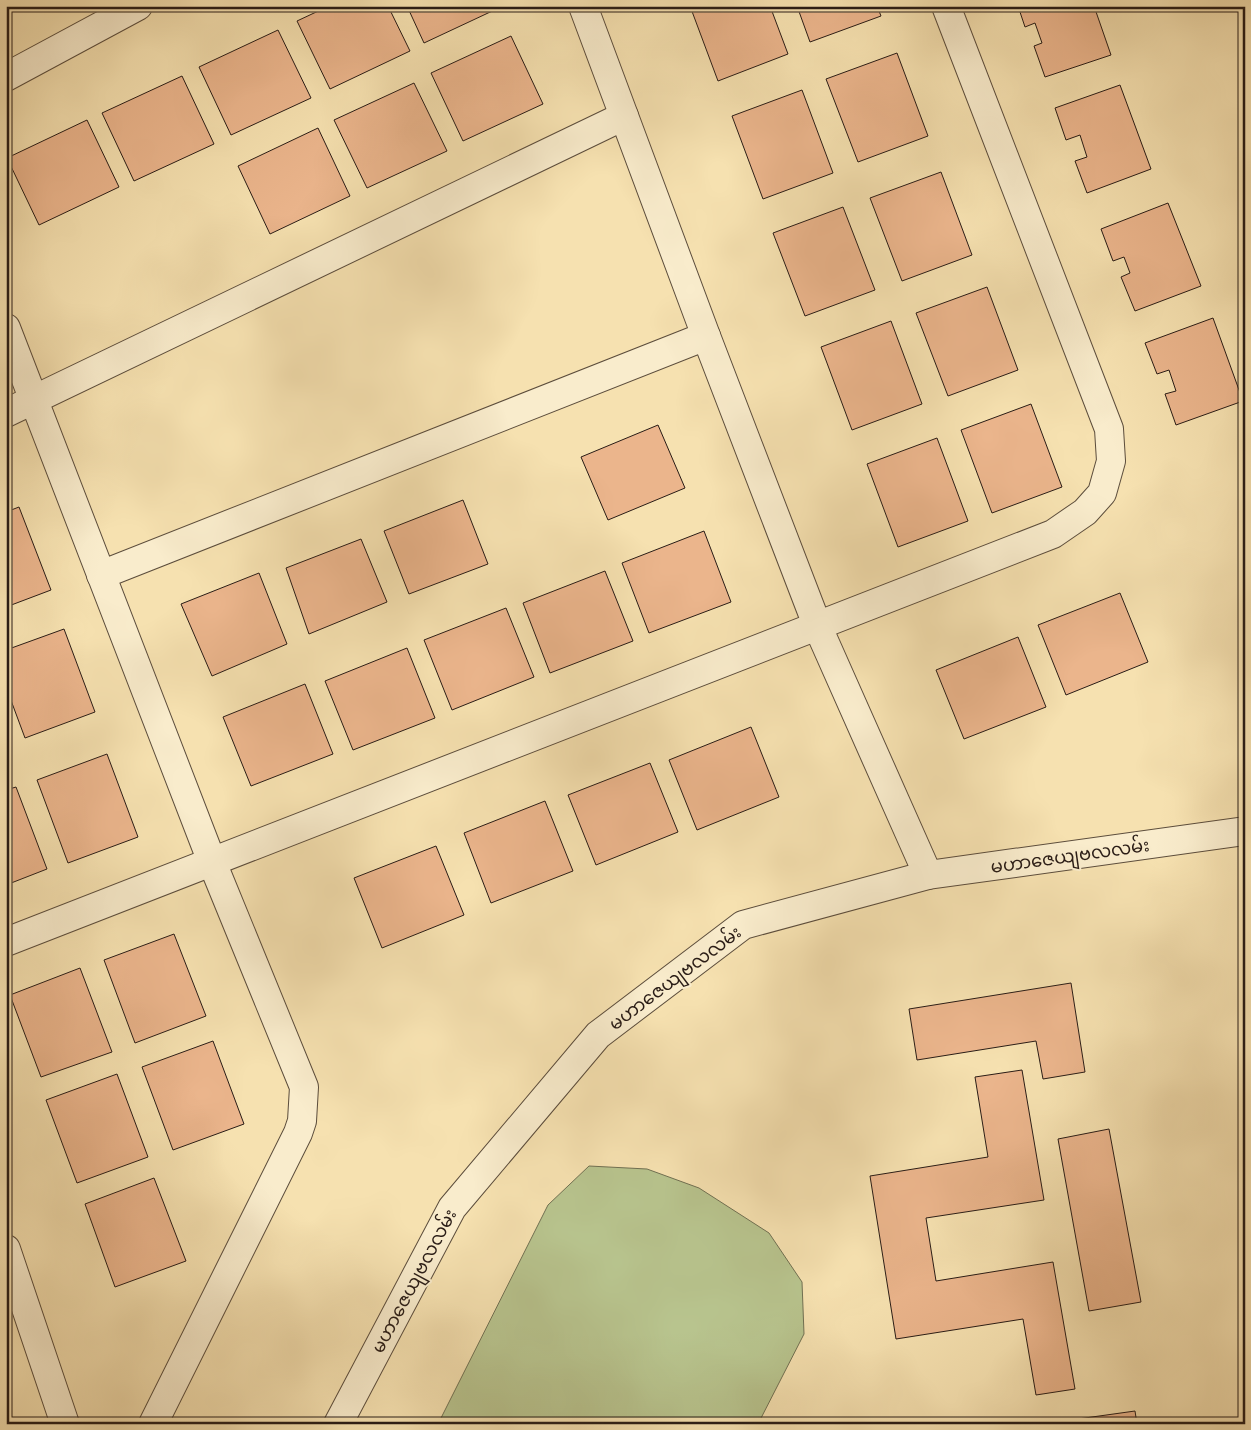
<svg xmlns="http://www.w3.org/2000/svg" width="1251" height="1430" viewBox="0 0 1251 1430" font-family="'Sorts Mill Goudy','Noto Sans Myanmar',serif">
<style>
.green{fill:#b8c48e;stroke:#707052}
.building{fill:#ebb58c;stroke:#291c16}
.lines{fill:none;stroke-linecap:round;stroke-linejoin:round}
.minor-casing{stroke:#5c4d3c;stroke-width:30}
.minor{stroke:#f9eccc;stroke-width:28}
.labels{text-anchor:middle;stroke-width:4;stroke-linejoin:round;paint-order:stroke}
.street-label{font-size:18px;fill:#291c16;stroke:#f9eccc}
</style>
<rect width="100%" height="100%" fill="#f6e1b0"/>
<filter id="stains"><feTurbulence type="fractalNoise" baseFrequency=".004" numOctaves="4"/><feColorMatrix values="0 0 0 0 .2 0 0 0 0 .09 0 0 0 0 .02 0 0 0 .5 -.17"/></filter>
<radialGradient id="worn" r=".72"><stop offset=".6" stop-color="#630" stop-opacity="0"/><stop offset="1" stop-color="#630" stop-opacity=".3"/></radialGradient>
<path class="green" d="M589 1166 647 1169 699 1188 769 1233 802 1282 804 1334 758 1424H438L548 1205Z"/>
<g class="building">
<path d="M329 6H388L410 51 330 89 297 21Z"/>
<path d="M407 6H503L424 43Z"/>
<path d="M690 6H770L788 54 718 81Z"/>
<path d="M797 6H877L881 16 810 42Z"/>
<path d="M1018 6H1094L1111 55 1045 77 1034 46 1042 43 1035 23 1025 27Z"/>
<path d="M278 30 311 98 231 135 199 67Z"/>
<path d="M511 36 543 104 463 141 431 73Z"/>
<path d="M897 53 928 136 858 162 826 79Z"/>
<path d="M182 76 214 144 134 181 102 113Z"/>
<path d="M414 83 447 151 367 188 334 120Z"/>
<path d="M1120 85 1151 169 1087 193 1075 161 1087 157 1080 135 1066 140 1055 108Z"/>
<path d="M802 90 833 173 763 199 732 116Z"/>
<path d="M87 120 119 187 39 225 7 158Z"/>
<path d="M318 128 350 196 270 234 238 166Z"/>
<path d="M941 172 972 255 902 281 870 198Z"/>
<path d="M1168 203 1201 286 1135 311 1121 277 1130 273 1124 257 1113 261 1101 229Z"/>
<path d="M843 207 875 290 805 316 773 233Z"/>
<path d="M987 287 1018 370 948 396 916 313Z"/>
<path d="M1213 318 1243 401 1176 425 1165 394 1176 391 1169 370 1157 374 1145 343Z"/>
<path d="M891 321 922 404 852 430 821 347Z"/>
<path d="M1031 404 1062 487 992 513 961 430Z"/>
<path d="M658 425 685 488 608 520 581 457Z"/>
<path d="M937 438 968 521 898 547 867 464Z"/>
<path d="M463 500 488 564 409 594 384 531Z"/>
<path d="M19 507 51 590 6 607V512Z"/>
<path d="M704 531 731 602 649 633 622 563Z"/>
<path d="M361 539 387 602 309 634 286 568Z"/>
<path d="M605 571 633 641 550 673 523 603Z"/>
<path d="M259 573 287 644 212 676 181 604Z"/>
<path d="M1120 593 1148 662 1066 695 1038 625Z"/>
<path d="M506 608 534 677 452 710 424 640Z"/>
<path d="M64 629 95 712 25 738 6 687V650Z"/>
<path d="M1018 637 1046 707 964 739 936 670Z"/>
<path d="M407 648 435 718 353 750 325 681Z"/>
<path d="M305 684 333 754 251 786 223 717Z"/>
<path d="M751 727 779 797 697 830 669 760Z"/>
<path d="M107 754 138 837 68 863 37 780Z"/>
<path d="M650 763 678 832 596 865 568 795Z"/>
<path d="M16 787 47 869 6 885V790Z"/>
<path d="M545 801 573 871 491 903 464 833Z"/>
<path d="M436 846 464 915 382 948 354 878Z"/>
<path d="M174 934 206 1016 135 1043 104 960Z"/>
<path d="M80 968 112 1052 41 1077 10 995Z"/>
<path d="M1071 983 1085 1072 1043 1079 1036 1041 917 1060 909 1009Z"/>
<path d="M213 1041 244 1124 173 1150 142 1067Z"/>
<path d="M1022 1070 1044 1200 926 1218 936 1281 1053 1262 1075 1389 1036 1395 1023 1319 896 1339 870 1176 988 1157 975 1077Z"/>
<path d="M117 1074 148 1157 77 1183 46 1100Z"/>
<path d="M1109 1129 1141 1302 1089 1311 1058 1139Z"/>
<path d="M154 1178 186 1261 115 1287 85 1204Z"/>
<path d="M1135 1411 1137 1424H1042Z"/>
</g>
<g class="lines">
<defs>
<g id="minor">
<path d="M583 6 706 336 817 625 928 875"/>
<path d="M6 77 138 6"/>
<path d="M6 328 212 862 304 1087 302 1121 298 1133 153 1424"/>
<path d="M6 413 624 116"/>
<path d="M101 575 706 336"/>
<path d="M6 942 1053 534 1085 512 1102 493 1111 461 1109 429 946 6"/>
<path d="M6 1249 65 1424"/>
<path d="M338 1424 452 1208 598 1035 743 925 928 875 1245 831"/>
</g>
</defs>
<use href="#minor" class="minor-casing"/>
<use href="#minor" class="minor"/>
</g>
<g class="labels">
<g class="street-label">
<text transform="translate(1070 856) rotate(-8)" y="6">မဟာဇေယျဗလလမ်း</text>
<text transform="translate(675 978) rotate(-37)" y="6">မဟာဇေယျဗလလမ်း</text>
<text transform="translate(414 1281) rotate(-62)" y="6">မဟာဇေယျဗလလမ်း</text>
</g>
</g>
<rect width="1251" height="1430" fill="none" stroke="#f6e1b0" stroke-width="25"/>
<rect x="8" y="8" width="1236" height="1415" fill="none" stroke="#291c16" stroke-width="2.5"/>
<rect x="12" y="12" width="1226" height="1405" fill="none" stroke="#291c16"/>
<rect width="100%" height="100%" filter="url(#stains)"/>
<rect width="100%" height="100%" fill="url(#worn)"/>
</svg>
